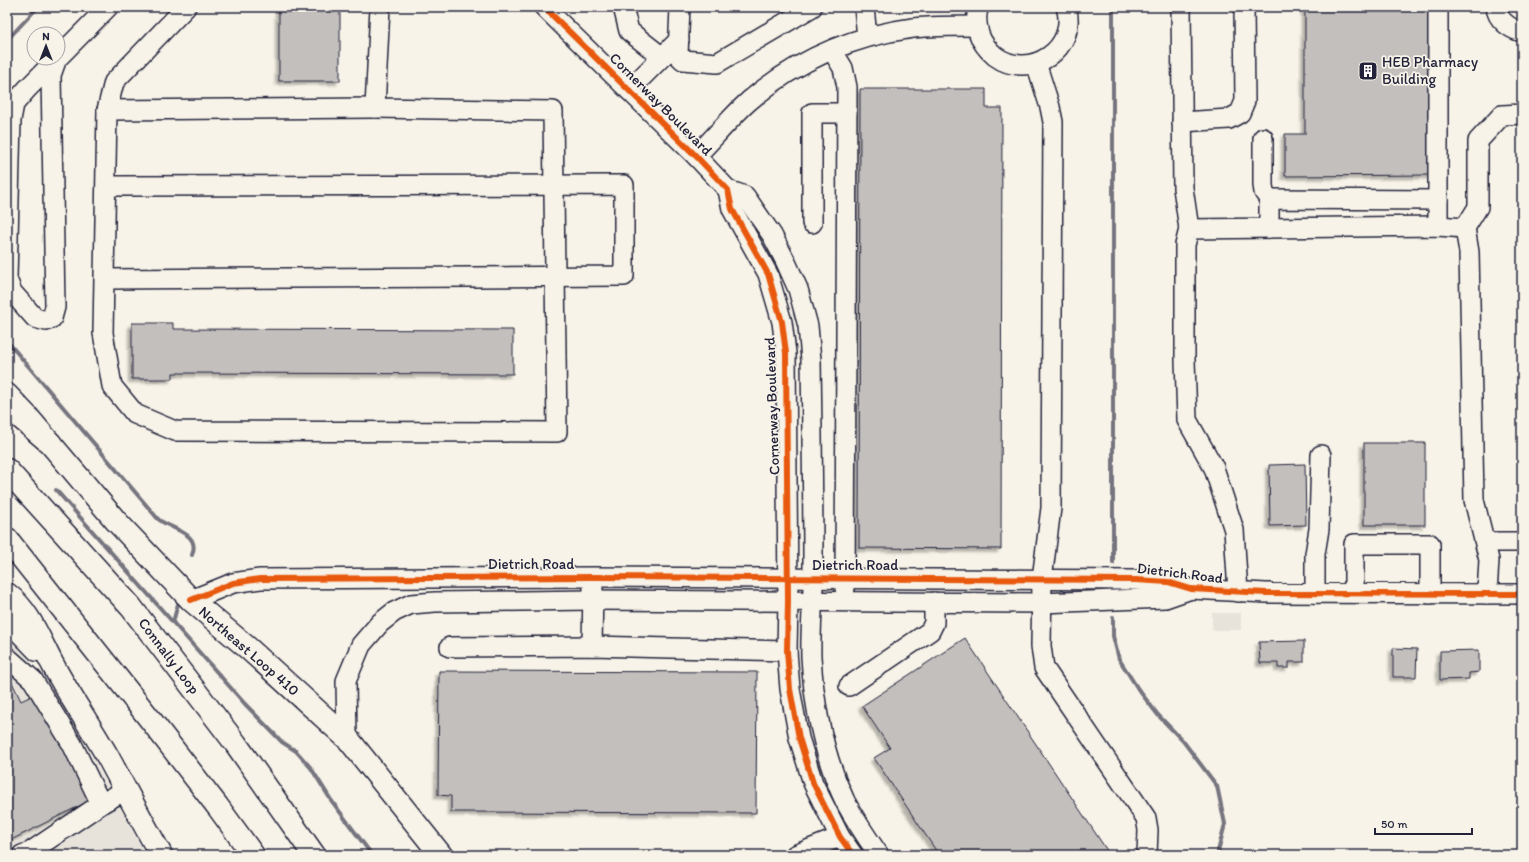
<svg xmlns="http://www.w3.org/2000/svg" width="1529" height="862" viewBox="0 0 1529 862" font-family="Itim,sans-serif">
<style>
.built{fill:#e7e3db}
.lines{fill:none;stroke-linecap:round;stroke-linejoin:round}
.stream{stroke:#76747f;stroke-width:4}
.building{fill:#c2bfbd;stroke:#22223b;filter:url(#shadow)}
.minor-casing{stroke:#22223b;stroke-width:22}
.major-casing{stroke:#22223b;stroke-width:25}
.highway-casing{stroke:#22223b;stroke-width:25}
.minor{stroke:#f7f3e8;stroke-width:19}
.major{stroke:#f7f3e8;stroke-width:22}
.highway{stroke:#f7f3e8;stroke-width:22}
.cycleway-casing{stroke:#f7f3e8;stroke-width:8}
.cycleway{stroke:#e8590c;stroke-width:6}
.labels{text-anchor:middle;stroke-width:3.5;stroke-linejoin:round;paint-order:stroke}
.poi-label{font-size:15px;fill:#22223b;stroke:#f7f3e8;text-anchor:start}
.street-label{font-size:15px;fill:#22223b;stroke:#f7f3e8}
</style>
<defs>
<filter id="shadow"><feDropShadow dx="-3.5" dy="3.5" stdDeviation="1" flood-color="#0004"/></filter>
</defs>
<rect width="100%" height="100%" fill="#f7f3e8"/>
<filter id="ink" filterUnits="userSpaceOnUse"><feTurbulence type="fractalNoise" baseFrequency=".025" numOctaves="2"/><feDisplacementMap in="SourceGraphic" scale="8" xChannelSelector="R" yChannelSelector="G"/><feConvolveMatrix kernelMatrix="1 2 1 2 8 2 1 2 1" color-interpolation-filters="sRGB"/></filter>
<g filter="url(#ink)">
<g class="built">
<rect x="1212" y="613" width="29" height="17"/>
<path d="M7 627 75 726 146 855H7Z"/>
</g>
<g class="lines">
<g class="stream">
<path d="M7 40 38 7"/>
<path d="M7 341 158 519C171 530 201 532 192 555"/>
<path d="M56 490 245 704 282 742 296 751 311 768 331 800 372 855"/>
<path d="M1113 563V7"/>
<path d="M1113 617V636L1119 659 1138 689 1158 715 1183 741 1217 786 1225 824 1217 855"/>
<path d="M173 622 178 604"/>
</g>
</g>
<g class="building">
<rect x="279" y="7" width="61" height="74"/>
<path d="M1305 7H1431L1432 175 1285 176V134H1305Z"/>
<path d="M860 89H986V108H1002L1001 549 859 548Z"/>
<path d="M132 323H173V329L513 330V374L173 373V379H132Z"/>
<rect x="1364" y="443" width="61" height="82"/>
<path d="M1305 464 1306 525 1270 526 1269 465Z"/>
<path d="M965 638 1110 855H939L874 758 890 748 862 706Z"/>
<path d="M1304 641V662H1289V668H1278V663H1260L1259 642Z"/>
<path d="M1393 648 1417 649 1416 677H1393Z"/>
<path d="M1479 650V672L1469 673V679L1440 680V651Z"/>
<path d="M439 671 757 672 756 813 451 812V796L438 795Z"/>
<path d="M7 672 21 701 38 693 91 800 11 840 7 831Z"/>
</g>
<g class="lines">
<defs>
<g id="minor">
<path d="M186 7 114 82 107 110 103 333 112 386 135 414 175 431 557 432 553 111 375 108 380 7"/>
<path d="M544 7 696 156 728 190 732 209 768 274 782 322 786 353 788 601 787 651 790 689 799 738 813 783 840 837 853 855"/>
<path d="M623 7 629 31 662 57"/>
<path d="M680 7 678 55 683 60 717 63 812 7"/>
<path d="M864 7 867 37"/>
<path d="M979 7C975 15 977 26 979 34 982 43 988 50 995 56 1030 82 1079 48 1066 7"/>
<path d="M1181 7 1183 188 1189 229"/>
<path d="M1438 7V226"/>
<path d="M1496 7C1497 20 1510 29 1522 32"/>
<path d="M832 50 843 68 847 87 845 589"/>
<path d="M56 61 51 75 55 307 52 318 46 321 35 318 12 292 7 279 11 120 14 104 27 89 108 7"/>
<path d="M1036 63 1050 107 1053 122 1051 508 1042 579 1041 646 1044 668 1146 818 1148 830 1147 855"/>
<path d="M629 90 679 40"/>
<path d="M107 110 375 108"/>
<path d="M1182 122 1229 119 1240 113 1245 101 1244 7"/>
<path d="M1263 138V185L1264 192 1269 199"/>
<path d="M696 156C714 138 730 118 749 101 796 61 852 36 913 28 934 26 956 26 977 26"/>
<path d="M728 190 745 196 772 235 785 260 798 289 808 326 811 360C812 429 813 498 813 567 814 596 810 628 811 657 814 706 824 757 845 801 855 820 867 838 879 855"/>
<path d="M812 223V113H847"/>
<path d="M1269 228V199L1438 200"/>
<path d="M1465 228 1478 207V141L1502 115 1522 114"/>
<path d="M105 279 624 276V185L107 186"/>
<path d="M1485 542H1522"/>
<path d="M1238 592 1234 530 1214 468 1187 420 1185 360V245L1189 229 1438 226 1465 228 1469 252 1474 500 1489 560 1487 594"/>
<path d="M1315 593V554L1319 529 1321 455"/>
<path d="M1354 593V544H1430V594"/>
<path d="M191 600 233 583 260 579 593 577 1136 580 1168 582 1191 589 1266 593 1522 594"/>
<path d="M592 646 593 588"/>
<path d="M450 647 592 646 787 651"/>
<path d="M7 657 33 680 72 744 101 804"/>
<path d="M849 686 930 631 934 623V602"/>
<path d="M347 738 346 681 361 645 380 623 394 612 411 604 435 602 592 600 1041 603 1165 598 1191 589"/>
<path d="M22 855 30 852 104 802 126 790"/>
<path d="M795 855 840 837"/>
</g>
<g id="major">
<path d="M7 395 27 416 116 521 191 600 249 649 349 740 441 855"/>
<path d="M7 594C30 612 39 639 53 665 70 697 91 727 109 759 126 791 143 823 161 855"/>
<path d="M7 618 38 650"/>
</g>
<g id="highway">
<path d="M7 406 50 443"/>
<path d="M7 470 131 607 236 744 314 855"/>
<path d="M7 539 153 723 218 807 253 855"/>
</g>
</defs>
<use href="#minor" class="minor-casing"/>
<use href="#major" class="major-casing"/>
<use href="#highway" class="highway-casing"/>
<use href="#minor" class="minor"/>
<use href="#major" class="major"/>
<use href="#highway" class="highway"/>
<defs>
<g id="cycleway">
<path d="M544 7 696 156 728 190 732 209 768 274 782 322 786 353 788 601 787 651 790 689 799 738 813 783 840 837 853 855"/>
<path d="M191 600 233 583 260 579 593 577 1136 580 1168 582 1191 589 1266 593 1522 594"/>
</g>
</defs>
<use href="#cycleway" class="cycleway-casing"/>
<use href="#cycleway" class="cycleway"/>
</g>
</g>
<defs>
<symbol id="building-square" viewBox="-11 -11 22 22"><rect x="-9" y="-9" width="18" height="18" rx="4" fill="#22223b" stroke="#f7f3e8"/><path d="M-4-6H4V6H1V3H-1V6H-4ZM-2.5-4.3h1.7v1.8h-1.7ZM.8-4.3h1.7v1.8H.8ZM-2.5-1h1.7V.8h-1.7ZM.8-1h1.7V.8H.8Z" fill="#fff"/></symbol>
</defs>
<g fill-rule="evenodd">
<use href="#building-square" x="1357" y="60" width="22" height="22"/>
</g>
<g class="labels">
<g class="poi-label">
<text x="1382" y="67">HEB Pharmacy<tspan x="1382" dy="17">Building</tspan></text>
</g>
<g class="street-label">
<text transform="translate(661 104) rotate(45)" y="5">Cornerway Boulevard</text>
<text transform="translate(772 406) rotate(-92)" y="5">Cornerway Boulevard</text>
<text x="531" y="569">Dietrich Road</text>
<text x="855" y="570">Dietrich Road</text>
<text transform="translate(1180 573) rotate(7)" y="5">Dietrich Road</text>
<text transform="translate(249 651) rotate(41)" y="5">Northeast Loop 410</text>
<text transform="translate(169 656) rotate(53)" y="5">Connally Loop</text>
</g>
</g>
<rect width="1529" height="862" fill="none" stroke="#f7f3e8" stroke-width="24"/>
<rect x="12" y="12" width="1505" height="838" fill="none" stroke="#22223b" stroke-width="1.5" filter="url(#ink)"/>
<g transform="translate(46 46)"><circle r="19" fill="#f7f3e8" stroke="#a29fa3"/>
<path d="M0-3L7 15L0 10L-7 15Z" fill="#22223b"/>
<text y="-6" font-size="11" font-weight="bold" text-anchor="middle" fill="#22223b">N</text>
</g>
<path d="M1375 828v6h97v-6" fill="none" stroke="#22223b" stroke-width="2"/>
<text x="1381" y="828" font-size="12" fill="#22223b" stroke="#f7f3e8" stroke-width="3" paint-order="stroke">50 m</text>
</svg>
